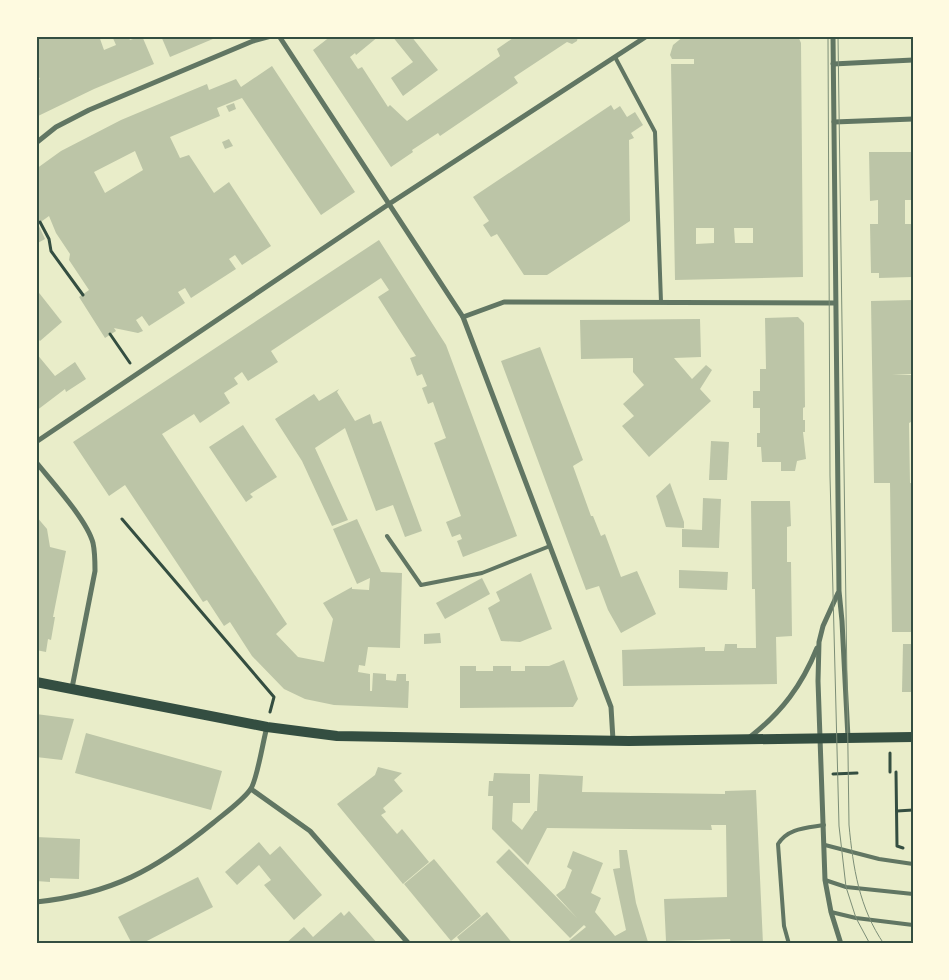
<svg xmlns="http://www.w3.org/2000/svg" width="949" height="980" viewBox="0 0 949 980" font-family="'PT Sans Narrow',sans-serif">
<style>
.building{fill:#bcc5a7;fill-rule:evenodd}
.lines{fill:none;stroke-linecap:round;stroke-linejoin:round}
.path{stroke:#344e41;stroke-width:3}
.service{stroke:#617663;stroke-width:4}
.minor{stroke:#617663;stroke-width:5}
.secondary{stroke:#344e41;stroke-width:10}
.tram{stroke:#7c8e77;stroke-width:1}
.neatline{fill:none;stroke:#344e41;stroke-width:2}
</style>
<rect width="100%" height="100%" fill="#e9edc9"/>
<g class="building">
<path d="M36 36H99L104 50 116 45 112 36H128L130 40 142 36 154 64 94 89 36 117V81L40 79 36 72Z"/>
<path d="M161 36H220L170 57Z"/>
<path d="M331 36H379L356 55 355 53 350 57 358 69 362 67 388 107 390 105 407 121 500 56 497 49 516 36H578L577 41 572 44 567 42 514 77 518 83 440 136 438 133 412 150 413 152 391 167 313 50Z"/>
<path d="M392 36H411L438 70 403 96 391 78 413 62Z"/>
<path d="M684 36H798L801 43 803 277 675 280 671 64H694V59H672L670 55 673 45ZM696 228H714V243L696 244ZM734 228H753V243H735Z"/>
<path d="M272 66 355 192 321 215 242 98 217 108 220 116 170 137 180 158 189 155 214 193 229 182 271 246 242 265 235 255 229 259 236 269 191 298 185 288 178 292 185 303 149 326 142 316 136 320 143 331 138 333 114 328 116 331 105 338 79 297 89 290 69 260 70 254 56 233 49 216 38 224 45 239 36 244V169L61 151 121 120 207 84 209 90 236 79 241 87ZM135 151 143 170 105 193 94 172Z"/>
<path d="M234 103 236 109 229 112 226 106Z"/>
<path d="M611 105 614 110 620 106 627 117 635 112 643 125 631 133 634 138 629 140 630 221 547 275H524L497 234 491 237 483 225 489 221 473 197Z"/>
<path d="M229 139 233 146 225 149 222 142Z"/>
<path d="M869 152H913V200H905V224H913L912 277 879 278V273H871L870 224H878V200L870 201Z"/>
<path d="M379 240 446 345 517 536 463 557 457 541 462 539 460 534 452 537 446 522 461 516 434 443 446 438 433 402 428 404 422 388 427 386 422 374 417 376 410 358 416 356 378 297 389 290 381 278 271 351 278 362 248 381 242 372 234 378 238 384 224 393 230 403 200 423 194 414 162 434 287 624 276 634 298 657 324 662 333 619 323 603 352 587V589L369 590 370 578 357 584 333 529 357 519 381 572 402 573 400 648 368 647 365 666 359 665 358 672 370 674V691H372L373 673 386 674V680L396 681 397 674H406V681H409L408 708 334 705 305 699 284 689 252 656 230 622 224 626 207 600 203 602 125 485 109 496 73 442Z"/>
<path d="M36 289 62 322 40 341 36 337Z"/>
<path d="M913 300 911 374 892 375H913V421L909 423 910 483H913V632H892L890 483H874L871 301Z"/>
<path d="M798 317 804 323 805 407 803 408V420H805V432H803L806 459 797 461 795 471H781V462H762L761 447H757V433H760V408H753V391H760V369H766L765 318Z"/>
<path d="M700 319 701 357 674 358 692 379 706 365 712 370 700 389 711 401 649 457 622 426 634 416 623 404 644 385 633 372V358L581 359 580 320Z"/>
<path d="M540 347 583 460 573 466 591 516H593L601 536 605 534 621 577 637 571 656 614 621 633 608 610 599 586 586 590 501 361Z"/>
<path d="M36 353 55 376 75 362 86 379 66 392 65 389 36 411Z"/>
<path d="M339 389 337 392 355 421 370 414 373 424 381 421 422 531 405 537 393 505 376 511 345 428 315 448 348 520 332 526 302 461 275 419 314 394 319 401Z"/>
<path d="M243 425 277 477 250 494 253 497 246 502 209 447Z"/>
<path d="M711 441 729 442 727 480H709Z"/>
<path d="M670 483 684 522V528L666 527 656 496Z"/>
<path d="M703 498 721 499 719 548 682 547V529L702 530Z"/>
<path d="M751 501H790L791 526 787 527V562H791L792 636 776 637 777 684 623 686 622 650 705 647V651H724L725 644H737V648H756L755 589H752Z"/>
<path d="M36 516 47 529 50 547 66 551 53 617H55L51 640 48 639 46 652 36 650Z"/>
<path d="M679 570 728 572 727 590 679 588Z"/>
<path d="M531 573 552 629 520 642 501 641 488 608 500 601 496 592Z"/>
<path d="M482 578 490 594 445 619 436 603Z"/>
<path d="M440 633 441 643 424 644V634Z"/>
<path d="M903 644H913V692H902Z"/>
<path d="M564 660 578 699 573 707 460 708V666H476V671H493V666H511V671H525V666H549Z"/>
<path d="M36 714 74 719 62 760 36 757Z"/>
<path d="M86 733 222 771 211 810 75 773Z"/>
<path d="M378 767 402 773 394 780 403 791 383 808 386 812 381 815 397 834 402 829 429 862 403 884 337 804 375 775Z"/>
<path d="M494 773 530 774V803H513L512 821 522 830 535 811H537L539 774 583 776 582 792 725 794V791L756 790 763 944H731L730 939 666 941 664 899 727 897 726 825H711L712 830 547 828 528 865 492 829 493 796H488L489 781H493Z"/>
<path d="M36 837 80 839 79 879 50 878V882L36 881Z"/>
<path d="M259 842 270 855 280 846 322 895 294 920 264 885 271 880 259 865 237 885 225 872Z"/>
<path d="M509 849 577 918 556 895 565 888 572 870 567 867 573 851 603 863 591 893 601 898 595 912 615 936 626 930 613 869 620 868 619 850H627L636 903 648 942 565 944 586 927 584 925 570 938 496 862Z"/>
<path d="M434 859 481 916 451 941 404 884Z"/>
<path d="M198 877 213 907 141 944H132L118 917Z"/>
<path d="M349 911 378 944H285L304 927 313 937 341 912 344 916Z"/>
<path d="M487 912 513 944H462L457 937Z"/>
</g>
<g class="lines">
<g class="path">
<path d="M40 222 49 239 51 251 83 295"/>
<path d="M110 334 130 363"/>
<path d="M122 519 274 697 270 712"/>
<path d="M890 753V772"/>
<path d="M896 772 897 846 903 848"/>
<path d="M833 774 857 773"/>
<path d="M897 811 913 810"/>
</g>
<g class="service">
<path d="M615 57 655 132 661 302"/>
<path d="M387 536 421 585 482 573 550 546"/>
<path d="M825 845 879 859 913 864"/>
<path d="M825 880 846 887 913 894"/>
<path d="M831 912 856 918 913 925"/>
<path d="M789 944 784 926 778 844C788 828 806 828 824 825"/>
</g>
<g class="minor">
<path d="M279 36 463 317 611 707 613 740"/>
<path d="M833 36 839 591 842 621 848 738"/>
<path d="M833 64 913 60"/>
<path d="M834 122 913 119"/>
<path d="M36 143 56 127 89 110 253 41 271 36"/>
<path d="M463 317 504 302 835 303"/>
<path d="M36 442 389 204 647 36"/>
<path d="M36 462C52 482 87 520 93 543 95 552 95 561 95 571L72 688"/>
<path d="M838 593 823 626 819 642 818 681 825 880 831 912 841 944"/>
<path d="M750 737C782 712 802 685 817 648"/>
<path d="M251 789 310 831 409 944"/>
<path d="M36 902C112 894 155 870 213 823 225 813 241 802 250 790 257 782 263 740 267 727"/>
</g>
<path class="secondary" d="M36 682 267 727 337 736 629 741 913 737"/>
<g class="tram">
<path d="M828 36 830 476 839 826 846 887 856 918 870 944"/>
<path d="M838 36 849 825C853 867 859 908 884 944"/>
</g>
</g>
<rect width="949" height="980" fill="none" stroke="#fefae0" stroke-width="75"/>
<rect x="38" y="38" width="874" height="904" class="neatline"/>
</svg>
